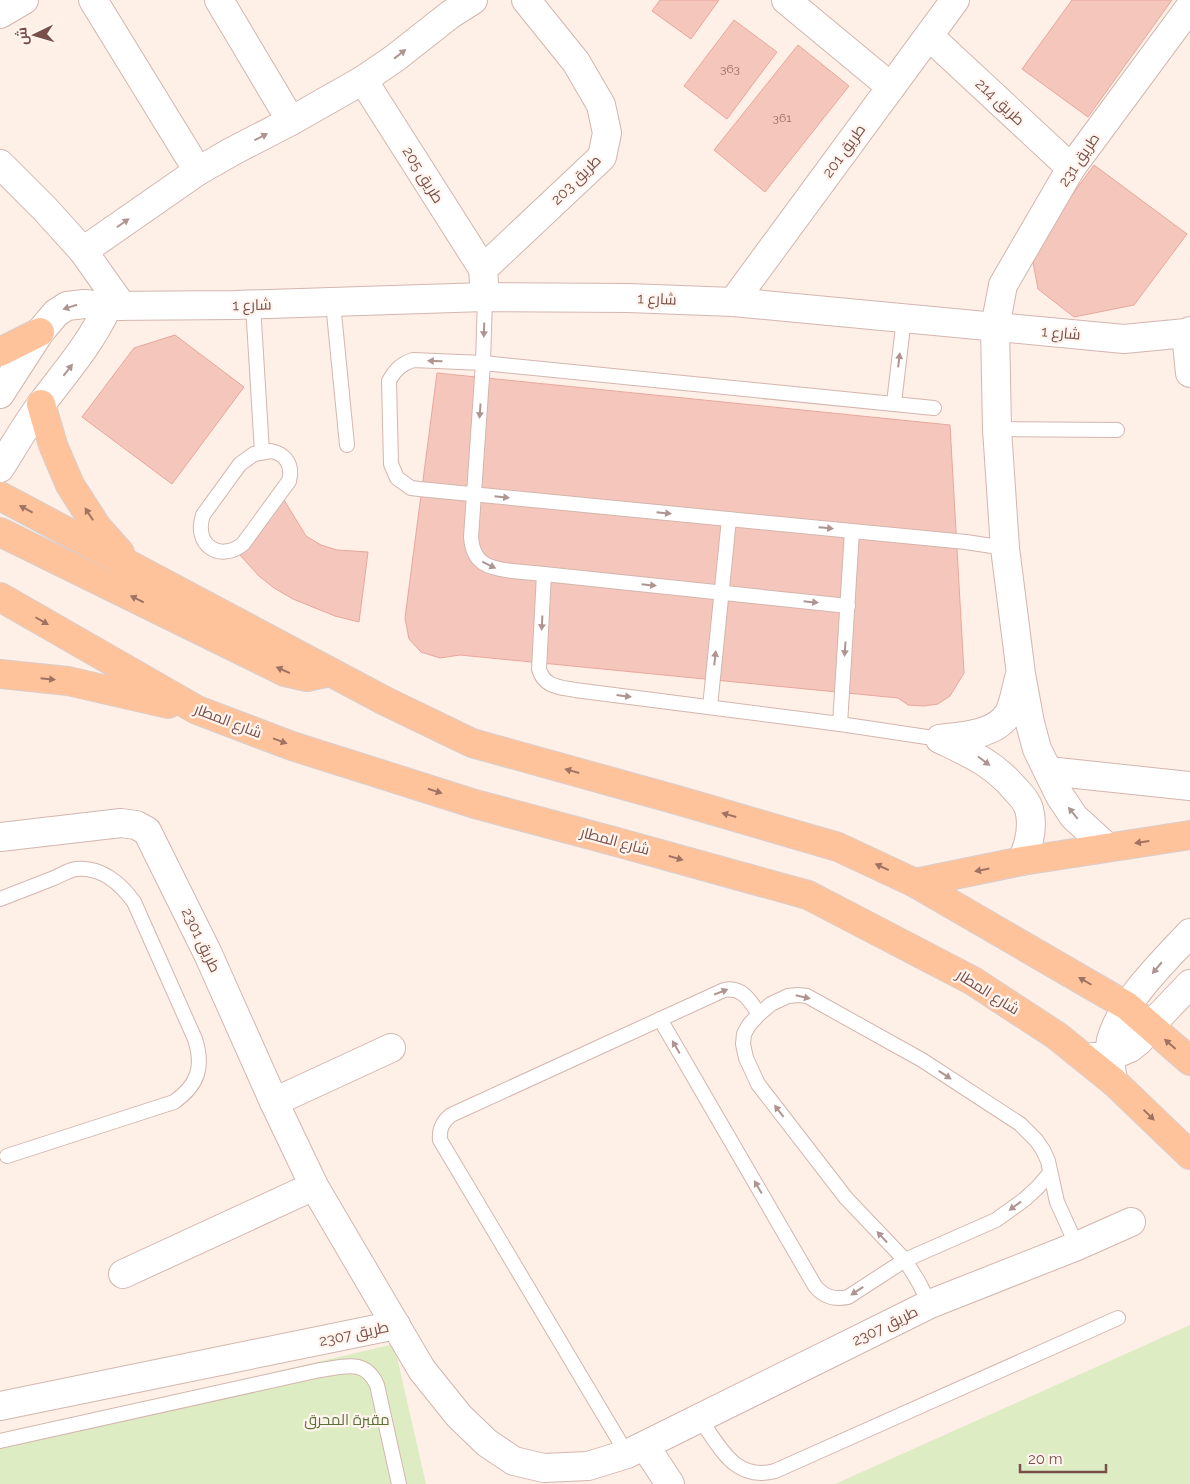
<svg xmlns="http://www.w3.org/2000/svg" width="1190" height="1484" viewBox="0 0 1190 1484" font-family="Raleway,Cairo,sans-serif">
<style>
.green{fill:#deecc4}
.building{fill:#f5c6bc;stroke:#e8a79c}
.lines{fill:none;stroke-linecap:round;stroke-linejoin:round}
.service-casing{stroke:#d3b6ae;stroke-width:16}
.minor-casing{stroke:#d3b6ae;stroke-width:30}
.tertiary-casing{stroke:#d3b6ae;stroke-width:30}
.primary-casing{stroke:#d9cecc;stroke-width:30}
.service{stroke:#fff;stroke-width:14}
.minor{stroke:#fff;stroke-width:28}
.tertiary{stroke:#fff;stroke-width:28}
.primary{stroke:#ffc39c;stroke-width:28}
.oneway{fill:#af9592}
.oneway2{fill:#a17262}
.labels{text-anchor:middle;stroke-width:4.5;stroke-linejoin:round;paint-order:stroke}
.number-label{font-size:12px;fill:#986d66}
.street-label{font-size:15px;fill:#794f49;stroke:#fff4ee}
.park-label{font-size:15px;fill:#59733b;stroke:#fff4ee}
</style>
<rect width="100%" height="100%" fill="#feefe7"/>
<g class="green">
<path d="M1190 1325V1484H835Z"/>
<path d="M394 1344 426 1484H0V1436Z"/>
</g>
<g class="building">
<path d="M660 0H719L691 39 652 11Z"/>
<path d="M1072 0H1172L1088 117 1022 69Z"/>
<path d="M734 20 777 52 727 119 684 86Z"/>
<path d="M798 45 849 86 765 192 714 150Z"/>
<path d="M1094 165 1187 234 1134 305 1074 317 1038 289 1031 251Z"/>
<path d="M175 335 244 387 172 484 82 417 134 348Z"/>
<path d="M437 373 950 425 964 673 950 696 938 704 924 706 908 705 898 698 460 655 440 658 421 652 409 639 405 618Z"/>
<path d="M284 500 306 536 321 545 337 550 368 552 359 622 335 616 293 599 274 588 259 576 239 554Z"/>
</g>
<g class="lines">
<defs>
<g id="service">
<path d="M485 297 483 363 471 537C473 564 488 568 512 571 523 572 533 573 544 574L848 606"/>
<path d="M333 303 347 445"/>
<path d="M253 305 262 452"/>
<path d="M894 403 904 318"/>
<path d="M934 408 483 363 413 360C401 364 395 370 389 381L391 464 397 478 411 488 419 489 966 542 1005 548"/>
<path d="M997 429 1117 430"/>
<path d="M271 451C286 454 293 465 289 481L243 544C219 563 193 544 203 515L240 464 254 454Z"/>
<path d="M544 574 539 669C544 687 559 687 575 690L840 724 940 739"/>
<path d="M710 707 729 519"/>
<path d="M840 724 852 531"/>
<path d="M0 899C18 892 36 885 54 878 61 875 69 870 76 869 101 866 121 884 134 902L195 1039C204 1067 198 1085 174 1102L7 1156"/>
<path d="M660 1019 815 1286C824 1297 834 1300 848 1297L905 1260 996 1220 1025 1199 1038 1187 1050 1173"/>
<path d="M930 1304 918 1281 905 1260 846 1198 758 1084 746 1058 743 1044 744 1034 749 1025 759 1014 771 1004 788 996 798 995 807 996 922 1060 1020 1124 1036 1140 1043 1150 1048 1161 1057 1202 1077 1246"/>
<path d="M699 1418C720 1446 734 1482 775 1471L1118 1318"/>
<path d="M0 1441 320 1370C344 1367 365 1358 377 1385L399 1484"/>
<path d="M627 1454 440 1140C439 1129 442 1122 451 1115L724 990C742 986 750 1001 759 1014"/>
</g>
<g id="minor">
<path d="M93 0 198 171"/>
<path d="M219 0 291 121"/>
<path d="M786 0 891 87"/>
<path d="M0 14 24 0"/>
<path d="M929 36 1071 168"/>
<path d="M363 80 483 269"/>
<path d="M0 164 45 209 83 251 122 306"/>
<path d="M83 251 198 171 233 151 291 121 363 80 395 58 451 14 473 0"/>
<path d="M485 297 483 269 602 157 607 133 601 105 576 62 526 0"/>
<path d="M733 302 955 0"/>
<path d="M1186 333 1190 373"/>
<path d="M940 739C971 754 993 763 1016 790 1021 795 1027 802 1029 809 1034 827 1029 845 1022 861"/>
<path d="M940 739C963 736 996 735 1009 713 1014 703 1016 689 1019 678"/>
<path d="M1048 771 1190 786"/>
<path d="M0 837 121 823 136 825 147 831 208 954 274 1102 314 1186 422 1370 459 1416 487 1443 514 1461 544 1468 588 1466 627 1454 930 1304 1077 1246 1131 1222"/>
<path d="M1107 847 1074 817 1060 796 1037 749 1030 723 1021 674 1005 548 997 429 995 327 1003 285 1071 168 1190 7"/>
<path d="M274 1102 391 1048"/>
<path d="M123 1274 314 1186"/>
<path d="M645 1446 670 1484"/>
</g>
<g id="tertiary">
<path d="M0 394 40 332 56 313 67 306 84 304 108 306 236 305 485 297 628 298 733 302 1124 339 1186 333 1190 331"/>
<path d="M0 468C14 446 27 423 43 402 67 370 91 343 108 306"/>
<path d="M1093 1057H1109L1130 1048 1139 1041 1150 1026 1190 984"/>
<path d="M1114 1082C1110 1068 1108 1054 1111 1040 1122 1001 1163 962 1190 933"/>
<path d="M0 1406 396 1325"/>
</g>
<g id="primary">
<path d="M0 352 40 332"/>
<path d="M41 404 53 445 70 485 97 527 120 553"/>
<path d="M0 496 385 701 472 743 677 800 838 847 915 883 1127 1006 1190 1061"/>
<path d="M0 532 285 672 307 677 330 672"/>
<path d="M0 597 197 710 292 746 475 804 613 841 808 895 973 981 1057 1036 1114 1082 1190 1155"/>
<path d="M0 674 68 681 168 704"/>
<path d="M915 883 1022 861 1190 835"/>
</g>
</defs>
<use href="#service" class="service-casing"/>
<use href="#minor" class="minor-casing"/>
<use href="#tertiary" class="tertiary-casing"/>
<use href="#primary" class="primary-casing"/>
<use href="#service" class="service"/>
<use href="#minor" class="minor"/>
<use href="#tertiary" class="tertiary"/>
<use href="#primary" class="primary"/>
</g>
<defs><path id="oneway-solid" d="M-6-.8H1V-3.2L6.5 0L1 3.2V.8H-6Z" transform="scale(1.25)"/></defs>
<g class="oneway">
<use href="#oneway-solid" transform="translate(400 54) rotate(-38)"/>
<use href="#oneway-solid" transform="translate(261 137) rotate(-27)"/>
<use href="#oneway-solid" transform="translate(123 223) rotate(-35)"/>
<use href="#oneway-solid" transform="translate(70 307) rotate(162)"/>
<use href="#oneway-solid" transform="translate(484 330) rotate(92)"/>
<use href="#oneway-solid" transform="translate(899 360) rotate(-83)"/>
<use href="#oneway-solid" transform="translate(435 361) rotate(-178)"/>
<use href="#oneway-solid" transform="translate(68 370) rotate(-52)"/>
<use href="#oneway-solid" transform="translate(480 411) rotate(94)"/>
<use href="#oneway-solid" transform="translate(502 497) rotate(6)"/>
<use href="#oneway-solid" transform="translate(664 513) rotate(6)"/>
<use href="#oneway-solid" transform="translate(826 528) rotate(5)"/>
<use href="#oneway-solid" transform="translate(489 565) rotate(26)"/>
<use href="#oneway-solid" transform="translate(649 585) rotate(6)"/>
<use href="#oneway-solid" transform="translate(811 602) rotate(6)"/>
<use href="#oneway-solid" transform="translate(542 623) rotate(93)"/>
<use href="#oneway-solid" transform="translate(845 649) rotate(94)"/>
<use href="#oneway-solid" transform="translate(715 658) rotate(-84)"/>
<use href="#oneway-solid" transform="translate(624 696) rotate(7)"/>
<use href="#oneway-solid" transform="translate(984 761) rotate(37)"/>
<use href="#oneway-solid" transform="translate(1073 813) rotate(-129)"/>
<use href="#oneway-solid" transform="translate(1157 968) rotate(130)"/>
<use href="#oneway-solid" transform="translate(721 992) rotate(-21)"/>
<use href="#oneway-solid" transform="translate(803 997) rotate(13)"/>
<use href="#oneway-solid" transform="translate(676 1047) rotate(-120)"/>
<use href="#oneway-solid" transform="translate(945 1075) rotate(33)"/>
<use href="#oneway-solid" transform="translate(779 1111) rotate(-128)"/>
<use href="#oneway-solid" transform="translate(758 1187) rotate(-120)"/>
<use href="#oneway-solid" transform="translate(1015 1206) rotate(144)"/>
<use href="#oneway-solid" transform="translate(882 1237) rotate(-133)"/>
<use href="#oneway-solid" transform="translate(857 1291) rotate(147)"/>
</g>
<g class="oneway2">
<use href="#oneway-solid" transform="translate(26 509) rotate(-152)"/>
<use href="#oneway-solid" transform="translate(89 514) rotate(-123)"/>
<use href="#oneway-solid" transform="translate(137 599) rotate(-154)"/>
<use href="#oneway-solid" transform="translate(42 621) rotate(30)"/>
<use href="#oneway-solid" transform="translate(283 670) rotate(-156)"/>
<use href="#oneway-solid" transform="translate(48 679) rotate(6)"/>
<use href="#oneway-solid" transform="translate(280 741) rotate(20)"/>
<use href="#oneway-solid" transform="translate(572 771) rotate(-164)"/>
<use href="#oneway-solid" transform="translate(435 791) rotate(18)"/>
<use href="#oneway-solid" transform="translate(729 815) rotate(-164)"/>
<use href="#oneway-solid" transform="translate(1142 842) rotate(172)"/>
<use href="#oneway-solid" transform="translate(676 858) rotate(16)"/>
<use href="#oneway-solid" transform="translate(882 867) rotate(-155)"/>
<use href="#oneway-solid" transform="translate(982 870) rotate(169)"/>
<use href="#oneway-solid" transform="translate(1085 981) rotate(-150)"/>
<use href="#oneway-solid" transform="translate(1170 1044) rotate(-139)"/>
<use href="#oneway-solid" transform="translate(1149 1115) rotate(44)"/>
</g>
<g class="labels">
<g class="number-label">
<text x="730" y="73">363</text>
<text x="782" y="122">361</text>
</g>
<g class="street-label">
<text transform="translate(1000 102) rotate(43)" y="5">طريق 214</text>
<text transform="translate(844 151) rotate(-54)" y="5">طريق 201</text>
<text transform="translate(1079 160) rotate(-56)" y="5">طريق 231</text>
<text transform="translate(423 175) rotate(58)" y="5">طريق 205</text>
<text transform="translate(576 180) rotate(-45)" y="5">طريق 203</text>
<text transform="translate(657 299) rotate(2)" y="5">شارع 1</text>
<text transform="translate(252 305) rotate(-1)" y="5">شارع 1</text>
<text transform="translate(1061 333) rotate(5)" y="5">شارع 1</text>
<text transform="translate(228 721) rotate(21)" y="5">شارع المطار</text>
<text transform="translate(615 841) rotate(15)" y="5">شارع المطار</text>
<text transform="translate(201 940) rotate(64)" y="5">طريق 2301</text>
<text transform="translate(988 992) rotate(32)" y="5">شارع المطار</text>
<text transform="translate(885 1326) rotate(-26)" y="5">طريق 2307</text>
<text transform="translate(354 1334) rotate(-12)" y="5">طريق 2307</text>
</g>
<g class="park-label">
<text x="347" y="1425">مقبرة المحرق</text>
</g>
</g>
<g transform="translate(35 35) rotate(265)" stroke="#fff4ee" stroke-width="4" paint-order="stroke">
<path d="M0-4L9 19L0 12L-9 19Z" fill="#794f49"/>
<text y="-8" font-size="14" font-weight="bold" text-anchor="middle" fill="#794f49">ش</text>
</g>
<path d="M1020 1464v8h86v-8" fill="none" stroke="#794f49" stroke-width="2.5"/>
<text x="1028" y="1464" font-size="15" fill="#794f49" stroke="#fff4ee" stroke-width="4" paint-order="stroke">20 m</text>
</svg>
